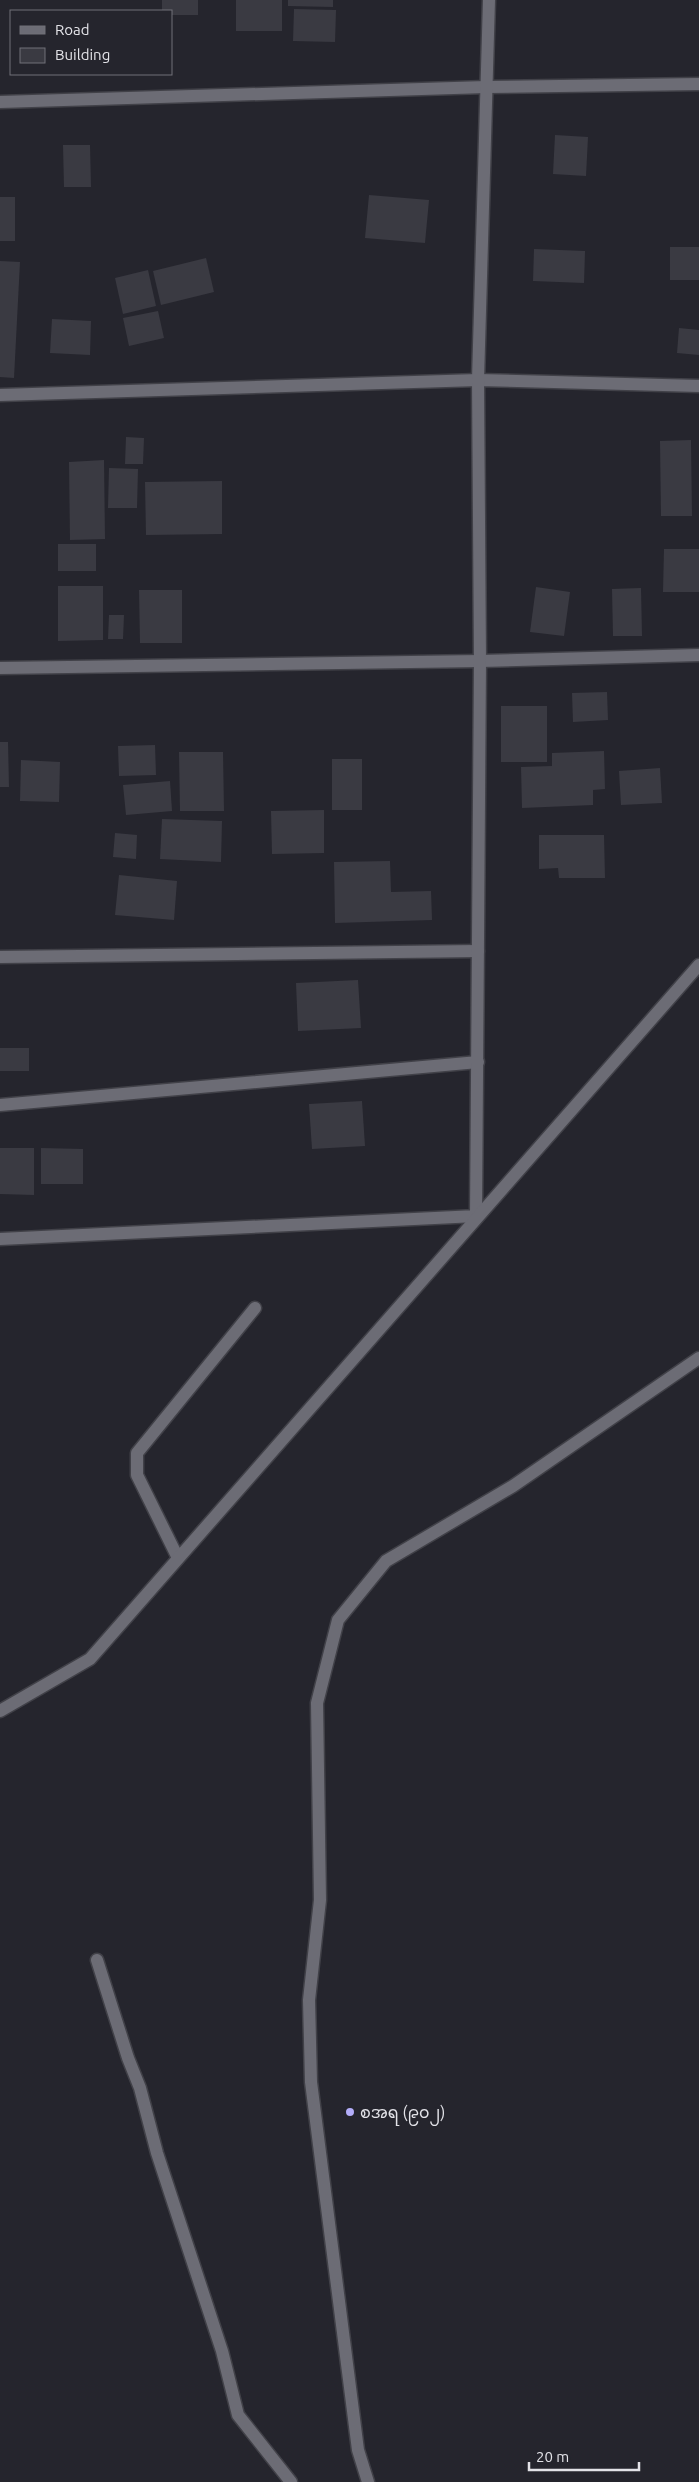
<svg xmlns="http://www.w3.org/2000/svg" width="699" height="2482" viewBox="0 0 699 2482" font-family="Ubuntu,'Noto Sans Myanmar',sans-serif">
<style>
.building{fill:#3a3a42}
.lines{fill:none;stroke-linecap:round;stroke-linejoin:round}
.lane-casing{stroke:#414148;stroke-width:15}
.street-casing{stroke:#414148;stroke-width:15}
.secondary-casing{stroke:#414148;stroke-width:15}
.lane{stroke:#6c6c75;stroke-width:12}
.street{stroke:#6c6c75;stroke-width:12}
.secondary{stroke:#6c6c75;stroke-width:12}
.poi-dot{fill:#b3adf9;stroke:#25252d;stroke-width:2}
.labels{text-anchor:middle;stroke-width:4;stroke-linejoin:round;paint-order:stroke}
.poi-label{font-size:16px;fill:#e3e3e8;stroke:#25252d;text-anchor:start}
</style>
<rect width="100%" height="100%" fill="#25252d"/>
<g class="building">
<path d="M162 0H198V15H171V11H162Z"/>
<rect x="236" y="0" width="46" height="31"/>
<path d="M288 0H333V7L288 6Z"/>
<path d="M294 9 336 10 335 42 293 41Z"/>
<path d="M555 135 588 137 586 176 553 174Z"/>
<path d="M63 145H90L91 187H64Z"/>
<path d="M369 195 429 200 425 243 365 238Z"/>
<rect x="0" y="197" width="15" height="44"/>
<rect x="670" y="247" width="29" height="33"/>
<path d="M534 249 585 251 584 283 533 281Z"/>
<path d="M206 258 214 292 161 305 153 271Z"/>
<path d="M0 261 20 262 14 378 0 377Z"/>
<path d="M148 270 156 306 123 314 115 278Z"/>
<path d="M158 311 164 338 129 346 123 318Z"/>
<path d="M52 319 91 321 90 355 50 353Z"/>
<path d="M679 328 699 330V355L677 353Z"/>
<path d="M126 437 144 438 143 464H125Z"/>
<path d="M691 440 692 516H661L660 441Z"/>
<path d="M104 460 105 539 70 540 69 462Z"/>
<path d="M109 468 138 469 137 508H108Z"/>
<path d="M222 481V534L146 535 145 482Z"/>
<rect x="58" y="544" width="38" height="27"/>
<path d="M664 549H699V592H663Z"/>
<path d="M58 586H103V640L58 641Z"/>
<path d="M536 587 570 592 564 636 530 632Z"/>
<path d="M641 588 642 636H613L612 589Z"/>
<path d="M139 590H182V643H140Z"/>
<path d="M109 615H124L123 639H108Z"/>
<path d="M607 692 608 720 573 722 572 693Z"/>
<rect x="501" y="706" width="46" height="56"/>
<path d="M0 742H8L9 787H0Z"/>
<path d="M155 745 156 775 119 776 118 746Z"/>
<path d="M604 751 605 789 593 790V805L522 808 521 767 552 766V753Z"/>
<path d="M179 752H223L224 811H180Z"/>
<rect x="332" y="759" width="30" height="51"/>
<path d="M21 760 60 762 59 802 20 801Z"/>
<path d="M660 768 662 803 621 805 619 771Z"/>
<path d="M170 781 172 811 126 815 123 785Z"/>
<path d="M324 810V853L272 854 271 811Z"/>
<path d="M162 819 222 821 221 862 160 859Z"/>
<path d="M115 833 137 835 136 859 113 857Z"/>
<path d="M539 835H604L605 878H559L558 868 539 869Z"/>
<path d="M390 861 391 892 431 891 432 920 335 923 334 862Z"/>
<path d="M119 875 177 881 174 920 115 915Z"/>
<path d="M358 980 361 1028 298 1031 296 983Z"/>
<rect x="0" y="1048" width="29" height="23"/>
<path d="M362 1101 365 1146 312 1149 309 1104Z"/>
<path d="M0 1148H34V1195L0 1194Z"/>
<path d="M41 1148 83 1149V1184H41Z"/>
</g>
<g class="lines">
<defs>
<g id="lane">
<path d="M178 1558 137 1475V1453L255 1308"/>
<path d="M97 1960 128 2058 140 2088 157 2153 222 2351 238 2415 291 2482"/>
<path d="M368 2482 358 2450 311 2082 309 2000 320 1900 317 1703 338 1620 386 1561 513 1486 699 1358"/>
</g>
<g id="street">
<path d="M0 102 486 87 699 84"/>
<path d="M0 395 478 380 699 386"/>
<path d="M0 668 480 661 699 655"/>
<path d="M0 957 478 951"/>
<path d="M0 1105 478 1062"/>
<path d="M0 1239 476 1216 480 661 478 380 489 0"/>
</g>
<path id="secondary" d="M0 1711 90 1659 699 965"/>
</defs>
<use href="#lane" class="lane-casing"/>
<use href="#street" class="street-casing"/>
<use href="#secondary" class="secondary-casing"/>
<use href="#lane" class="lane"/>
<use href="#street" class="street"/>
<use href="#secondary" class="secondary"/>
</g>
<circle class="poi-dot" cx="350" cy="2112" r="5"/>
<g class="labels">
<g class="poi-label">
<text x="360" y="2118">စအရ (၉၀၂)</text>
</g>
</g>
<rect x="10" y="10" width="162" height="65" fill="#25252d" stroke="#717178"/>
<rect x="20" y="26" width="25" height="8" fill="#6c6c75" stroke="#717178"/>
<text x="55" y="35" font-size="15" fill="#e3e3e8">Road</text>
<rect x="20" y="48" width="25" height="15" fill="#3a3a42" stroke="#717178"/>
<text x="55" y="60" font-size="15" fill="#e3e3e8">Building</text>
<path d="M529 2462v8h110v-8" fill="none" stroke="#e3e3e8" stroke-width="2.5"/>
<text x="536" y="2462" font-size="15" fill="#e3e3e8" stroke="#25252d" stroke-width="4" paint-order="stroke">20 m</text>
</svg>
